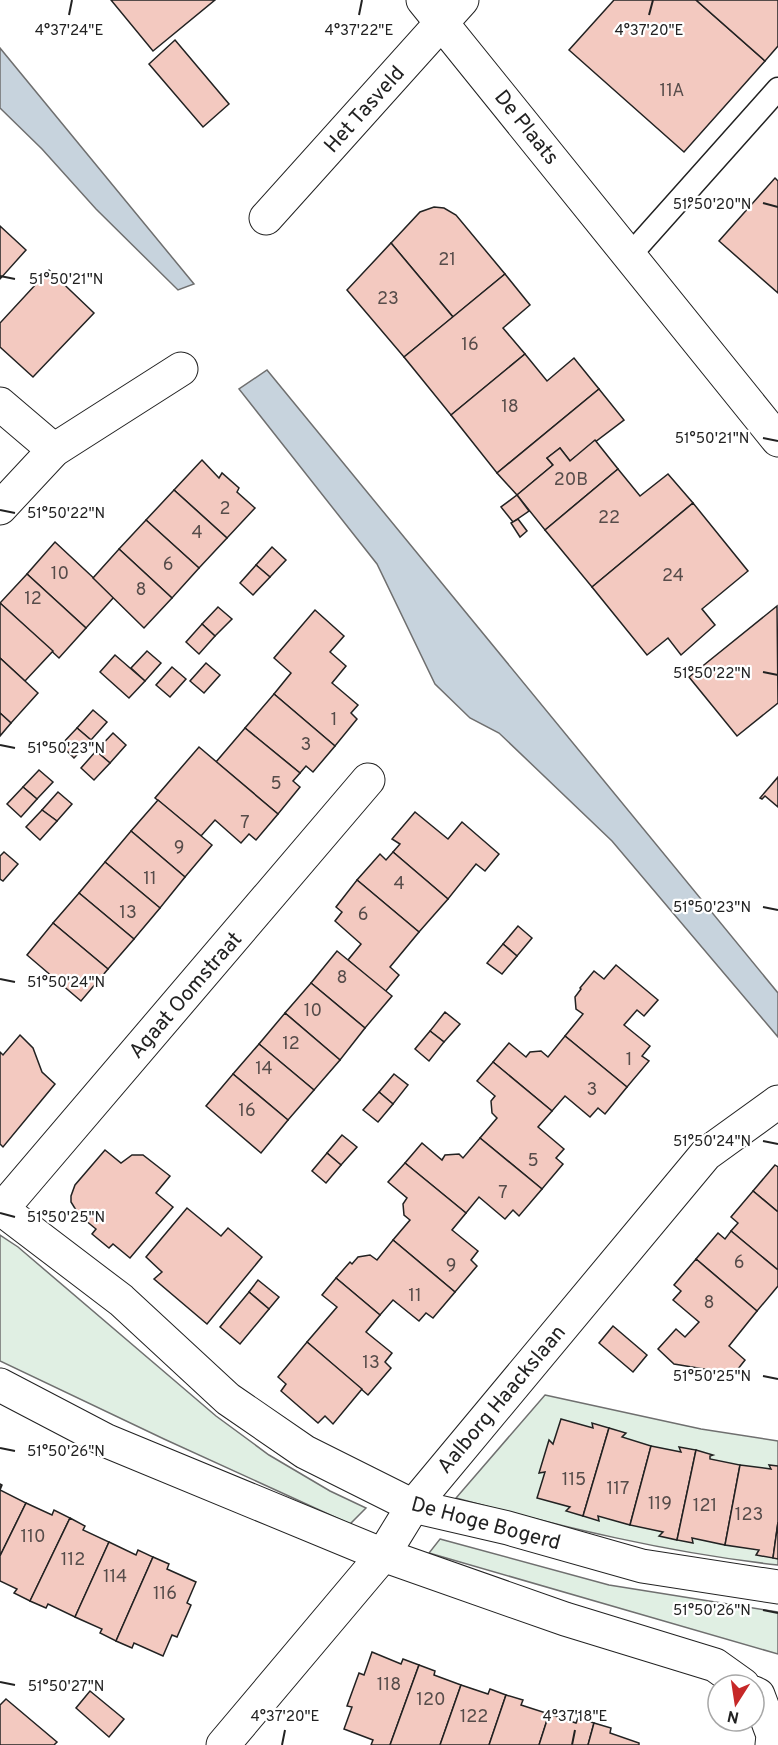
<svg xmlns="http://www.w3.org/2000/svg" width="778" height="1745" viewBox="0 0 778 1745" font-family="Overpass,sans-serif">
<style>
.green{fill:#e0efe3;stroke:#6f6f6f;stroke-width:1.5}
.water{fill:#c7d3dd;stroke:#6f6f6f;stroke-width:1.5}
.building{fill:#f3c9c0;stroke:#222;stroke-width:1.5}
.lines{fill:none;stroke-linecap:round;stroke-linejoin:round}
.lane-casing{stroke:#222;stroke-width:25}
.street-casing{stroke:#222;stroke-width:35}
.lane{stroke:#fff;stroke-width:22}
.street{stroke:#fff;stroke-width:33}
.ticks{fill:none;stroke:#222;stroke-width:2}
.labels{text-anchor:middle;stroke-width:4.5;stroke-linejoin:round;paint-order:stroke}
.number-label{font-size:18px;fill:#564c4a}
.street-label{font-size:21px;fill:#222;stroke:#fff}
.ticks-label{font-size:15px;text-anchor:middle;fill:#222;stroke:#fff;stroke-width:4.5;stroke-linejoin:round;paint-order:stroke}
</style>
<rect width="100%" height="100%" fill="#fff"/>
<g class="green">
<path d="M0 1235 18 1247 216 1416 269 1455 330 1491 366 1508 350 1524 164 1439 0 1361Z"/>
<path d="M545 1395 701 1429 778 1441V1565C669 1553 562 1527 456 1498Z"/>
<path d="M440 1539 609 1585 778 1612V1654L429 1553Z"/>
</g>
<g class="water">
<path d="M0 48 194 284 178 290 96 209 42 149 0 108Z"/>
<path d="M267 370 778 993V1037L612 841 499 733 470 718 435 684 377 564 239 389Z"/>
</g>
<g class="building">
<path d="M111 0H215L153 51Z"/>
<path d="M614 0H696L765 61 684 152 569 50Z"/>
<path d="M696 0H778V46L765 61Z"/>
<path d="M175 40 229 104 203 127 149 64Z"/>
<path d="M775 178 778 181V293L719 241Z"/>
<path d="M434 207 444 208 456 215 505 274 453 317 391 243 420 212Z"/>
<path d="M0 226 26 250 0 279Z"/>
<path d="M391 243 453 317 404 357 347 290Z"/>
<path d="M49 270 94 313 33 377 0 347V323Z"/>
<path d="M505 274 530 305 503 328 525 354 451 415 404 357Z"/>
<path d="M525 354 547 381 574 358 599 389 497 473 451 415Z"/>
<path d="M599 389 624 420 570 461 560 448 547 458 553 465 517 495 497 473Z"/>
<path d="M595 440 618 469 545 530 517 495 553 465 547 458 560 448 570 461Z"/>
<path d="M202 460 219 478 222 473 239 488 237 492 255 508 227 538 174 490Z"/>
<path d="M618 469 640 496 668 474 693 503 592 587 545 530Z"/>
<path d="M174 490 227 538 199 568 146 520Z"/>
<path d="M517 495 529 511 513 522 501 507Z"/>
<path d="M693 503 748 571 702 609 715 625 681 655 668 638 647 655 592 587Z"/>
<path d="M518 519 527 531 520 537 511 523Z"/>
<path d="M146 520 199 568 172 598 119 549Z"/>
<path d="M55 542 114 597 86 628 27 574Z"/>
<path d="M272 547 286 560 270 577 256 565Z"/>
<path d="M119 549 172 598 144 628 93 578Z"/>
<path d="M256 565 270 577 253 595 240 583Z"/>
<path d="M27 574 86 628 59 658 0 603Z"/>
<path d="M0 603 53 651 25 681 0 658Z"/>
<path d="M777 606 778 703 737 736 689 677Z"/>
<path d="M218 607 232 619 215 636 202 624Z"/>
<path d="M315 610 344 636 330 652 346 666 332 683 358 705 351 713 357 719 335 746 274 694 291 673 274 658Z"/>
<path d="M202 624 215 636 199 654 186 642Z"/>
<path d="M147 651 161 663 145 681 131 668Z"/>
<path d="M115 655 145 681 129 698 100 672Z"/>
<path d="M0 658 38 693 11 723 0 713Z"/>
<path d="M206 663 220 675 204 693 190 681Z"/>
<path d="M172 667 186 679 170 697 156 685Z"/>
<path d="M274 694 335 746 313 772 306 766 300 773 245 728Z"/>
<path d="M93 710 107 722 91 740 77 728Z"/>
<path d="M0 713 11 723 0 736Z"/>
<path d="M77 728 91 740 74 758 61 745Z"/>
<path d="M245 728 300 773 293 781 300 787 278 814 216 762Z"/>
<path d="M113 733 126 745 110 763 96 751Z"/>
<path d="M199 747 278 814 256 840 249 834 241 843 215 820 201 836 155 798Z"/>
<path d="M96 751 110 763 94 780 81 768Z"/>
<path d="M39 770 53 782 37 799 23 787Z"/>
<path d="M778 777V807L765 796 762 799 760 798Z"/>
<path d="M23 787 37 799 21 817 7 804Z"/>
<path d="M58 792 72 804 57 821 42 810Z"/>
<path d="M158 800 212 845 185 877 131 831Z"/>
<path d="M42 810 57 821 40 840 26 827Z"/>
<path d="M415 812 448 839 462 822 499 854 485 871 476 864 448 899 393 852 400 844 392 839Z"/>
<path d="M131 831 185 877 160 908 105 862Z"/>
<path d="M4 852 18 864 3 881 0 879V856Z"/>
<path d="M393 852 448 899 419 932 357 880 380 854 386 860Z"/>
<path d="M105 862 160 908 134 939 79 893Z"/>
<path d="M357 880 419 932 390 967 399 975 385 992 348 960 361 944 335 921 342 912 336 907Z"/>
<path d="M79 893 134 939 108 969 53 923Z"/>
<path d="M53 923 108 969 81 1001 27 955Z"/>
<path d="M518 926 532 938 517 956 503 944Z"/>
<path d="M503 944 517 956 502 974 487 963Z"/>
<path d="M337 951 392 996 365 1028 311 983Z"/>
<path d="M616 965 658 1000 644 1016 637 1010 624 1025 650 1046 642 1056 649 1061 627 1087 565 1036 583 1014 576 1009 575 997 581 989 580 988 594 971 604 979Z"/>
<path d="M311 983 365 1028 340 1060 285 1013Z"/>
<path d="M445 1012 460 1024 444 1042 430 1031Z"/>
<path d="M285 1013 340 1060 314 1090 259 1044Z"/>
<path d="M430 1031 444 1042 429 1061 415 1049Z"/>
<path d="M20 1035 33 1048 42 1072 55 1084 3 1147 0 1144V1052L3 1055Z"/>
<path d="M565 1036 627 1087 605 1114 598 1108 590 1117 565 1096 552 1111 493 1062 509 1043 526 1057 530 1052 541 1051 548 1057Z"/>
<path d="M259 1044 314 1090 288 1120 233 1074Z"/>
<path d="M493 1062 552 1111 538 1127 564 1149 556 1158 563 1164 542 1189 480 1138 497 1118 492 1113 491 1101 495 1096 477 1081Z"/>
<path d="M233 1074 288 1120 261 1153 206 1106Z"/>
<path d="M394 1074 408 1085 393 1104 379 1092Z"/>
<path d="M379 1092 393 1104 378 1122 363 1110Z"/>
<path d="M342 1135 357 1147 341 1165 327 1153Z"/>
<path d="M480 1138 542 1189 519 1216 513 1210 505 1219 479 1197 466 1213 405 1163 422 1143 442 1160 445 1155 459 1154 463 1158Z"/>
<path d="M105 1150 121 1163 132 1155H143L170 1176 156 1193 173 1207 130 1258 113 1244 109 1248 92 1234 96 1229 79 1215 71 1202V1196L75 1185Z"/>
<path d="M327 1153 341 1165 326 1183 312 1171Z"/>
<path d="M405 1163 466 1213 452 1230 478 1251 471 1260 477 1266 455 1292 393 1240 410 1220 404 1215 403 1204 407 1198 388 1182Z"/>
<path d="M775 1165 778 1167V1212L753 1191Z"/>
<path d="M753 1191 778 1212V1270L731 1231 738 1223 731 1217Z"/>
<path d="M187 1208 221 1236 228 1228 262 1257 207 1324 154 1279 162 1272 146 1257Z"/>
<path d="M731 1231 778 1270V1286L757 1311 696 1259 718 1233 725 1239Z"/>
<path d="M393 1240 455 1292 433 1318 426 1313 419 1321 393 1300 380 1315 336 1278 350 1262 352 1264 358 1257 370 1255 377 1260Z"/>
<path d="M696 1259 757 1311 729 1346 745 1360 734 1374 674 1364 658 1349 676 1329 685 1337 699 1322 673 1300 681 1291 674 1285Z"/>
<path d="M336 1278 380 1315 366 1332 392 1353 385 1362 391 1368 368 1395 307 1342 337 1307 322 1295Z"/>
<path d="M258 1280 279 1297 269 1309 249 1292Z"/>
<path d="M249 1292 269 1309 240 1344 220 1327Z"/>
<path d="M613 1326 647 1355 633 1372 599 1343Z"/>
<path d="M307 1342 362 1389 333 1424 325 1416 318 1423 281 1391 286 1384 278 1377Z"/>
<path d="M561 1419 593 1428 592 1423 609 1428 583 1516 566 1511 570 1507 537 1498 545 1472 539 1473 549 1440 553 1444Z"/>
<path d="M609 1428 626 1433 622 1437 651 1446 630 1525 598 1516 599 1521 583 1516Z"/>
<path d="M651 1446 681 1452 679 1447 696 1450 677 1540 659 1536 663 1532 630 1525Z"/>
<path d="M696 1450 713 1455 710 1456V1459L740 1465 725 1545 692 1538 693 1543 677 1540Z"/>
<path d="M740 1465 771 1469 769 1465 778 1466V1522L773 1558 756 1555 759 1550 725 1545Z"/>
<path d="M0 1484 2 1485 0 1490 26 1503 0 1556Z"/>
<path d="M26 1503 52 1515 54 1510 70 1518 30 1601 14 1593 17 1589 0 1581V1556Z"/>
<path d="M70 1518 85 1526 83 1530 109 1542 75 1617 48 1604 46 1608 30 1601Z"/>
<path d="M778 1522V1559L773 1558Z"/>
<path d="M109 1542 136 1555 138 1550 153 1557 116 1641 100 1633 102 1629 75 1617Z"/>
<path d="M153 1557 169 1564 167 1569 196 1582 187 1603 191 1605 177 1637 172 1635 163 1656 134 1643 132 1648 116 1641Z"/>
<path d="M372 1652 401 1664 403 1659 419 1665 390 1745H371L373 1740 344 1729 352 1707 347 1706 359 1673 364 1675Z"/>
<path d="M419 1665 435 1671 434 1675 461 1685 440 1745H390Z"/>
<path d="M461 1685 488 1694 490 1689 506 1695 489 1745H440Z"/>
<path d="M90 1691 124 1719 109 1737 76 1708Z"/>
<path d="M506 1695 523 1700 521 1705 549 1714 539 1745H489Z"/>
<path d="M6 1699 57 1742 54 1745H0V1705Z"/>
<path d="M549 1714 576 1723 578 1718 594 1723 588 1745H539Z"/>
<path d="M594 1723 611 1728 610 1733 639 1743V1745H588Z"/>
</g>
<g class="lines">
<defs>
<path id="lane" d="M630 255 778 89"/>
<g id="street">
<path d="M423 0 778 440"/>
<path d="M266 218 462 0"/>
<path d="M0 404 54 450"/>
<path d="M0 508 54 450 181 369"/>
<path d="M0 1208 121 1300 228 1399 305 1452 413 1506 508 1528 642 1566 778 1587"/>
<path d="M2 1209 368 780"/>
<path d="M0 1385 107 1441 383 1555 565 1619 715 1665 743 1685"/>
<path d="M754 1693 758 1695 773 1735 772 1745"/>
<path d="M223 1745 383 1555 413 1506 706 1154 778 1102"/>
</g>
</defs>
<use href="#lane" class="lane-casing"/>
<use href="#street" class="street-casing"/>
<use href="#lane" class="lane"/>
<use href="#street" class="street"/>
</g>
<path class="ticks" d="M69 15 72 0M359 15 362 0M649 15 653 0M763 203 778 207M0 276 15 279M763 438 778 441M0 510 15 513M763 672 778 675M0 745 15 748M763 907 778 910M0 979 15 982M763 1141 778 1144M0 1213 15 1217M763 1376 778 1379M0 1448 15 1451M763 1610 778 1613M0 1682 15 1685M282 1745 285 1730M572 1745 575 1730"/>
<g class="labels">
<g class="number-label">
<text x="672" y="96">11A</text>
<text x="447" y="265">21</text>
<text x="388" y="304">23</text>
<text x="470" y="350">16</text>
<text x="510" y="412">18</text>
<text x="571" y="485">20B</text>
<text x="225" y="514">2</text>
<text x="609" y="523">22</text>
<text x="197" y="538">4</text>
<text x="168" y="570">6</text>
<text x="60" y="579">10</text>
<text x="673" y="581">24</text>
<text x="141" y="595">8</text>
<text x="33" y="604">12</text>
<text x="334" y="725">1</text>
<text x="306" y="750">3</text>
<text x="276" y="789">5</text>
<text x="245" y="828">7</text>
<text x="179" y="853">9</text>
<text x="150" y="884">11</text>
<text x="399" y="889">4</text>
<text x="128" y="918">13</text>
<text x="363" y="920">6</text>
<text x="342" y="983">8</text>
<text x="313" y="1016">10</text>
<text x="291" y="1049">12</text>
<text x="629" y="1065">1</text>
<text x="264" y="1074">14</text>
<text x="592" y="1095">3</text>
<text x="247" y="1116">16</text>
<text x="533" y="1166">5</text>
<text x="503" y="1198">7</text>
<text x="739" y="1268">6</text>
<text x="451" y="1271">9</text>
<text x="415" y="1301">11</text>
<text x="709" y="1308">8</text>
<text x="371" y="1368">13</text>
<text x="574" y="1485">115</text>
<text x="618" y="1494">117</text>
<text x="660" y="1509">119</text>
<text x="705" y="1511">121</text>
<text x="749" y="1520">123</text>
<text x="33" y="1542">110</text>
<text x="73" y="1565">112</text>
<text x="115" y="1582">114</text>
<text x="165" y="1599">116</text>
<text x="389" y="1690">118</text>
<text x="431" y="1705">120</text>
<text x="474" y="1722">122</text>
</g>
<g class="street-label">
<text transform="translate(364 109) rotate(-48)" y="7">Het Tasveld</text>
<text transform="translate(527 127) rotate(51)" y="7">De Plaats</text>
<text transform="translate(185 995) rotate(-49)" y="7">Agaat Oomstraat</text>
<text transform="translate(501 1399) rotate(-50)" y="7">Aalborg Haackslaan</text>
<text transform="translate(486 1523) rotate(15)" y="7">De Hoge Bogerd</text>
</g>
</g>
<g class="ticks-label">
<text x="69" y="35">4°37'24"E</text>
<text x="359" y="35">4°37'22"E</text>
<text x="649" y="35">4°37'20"E</text>
<text x="712" y="209">51°50'20"N</text>
<text x="66" y="284">51°50'21"N</text>
<text x="712" y="443">51°50'21"N</text>
<text x="66" y="518">51°50'22"N</text>
<text x="712" y="678">51°50'22"N</text>
<text x="66" y="753">51°50'23"N</text>
<text x="712" y="912">51°50'23"N</text>
<text x="66" y="987">51°50'24"N</text>
<text x="712" y="1146">51°50'24"N</text>
<text x="66" y="1222">51°50'25"N</text>
<text x="712" y="1381">51°50'25"N</text>
<text x="66" y="1456">51°50'26"N</text>
<text x="712" y="1615">51°50'26"N</text>
<text x="66" y="1691">51°50'27"N</text>
<text x="285" y="1721">4°37'20"E</text>
<text x="575" y="1721">4°37'18"E</text>
</g>
<g transform="translate(736 1703) rotate(192)"><circle r="28" fill="#ffffff" stroke="#a7a7a7" stroke-width="1.5"/>
<path d="M0-4.5L10 22L0 15L-10 22Z" fill="#c62828"/>
<text y="-9" font-size="16" font-weight="bold" text-anchor="middle" fill="#222222">N</text>
</g>
</svg>
